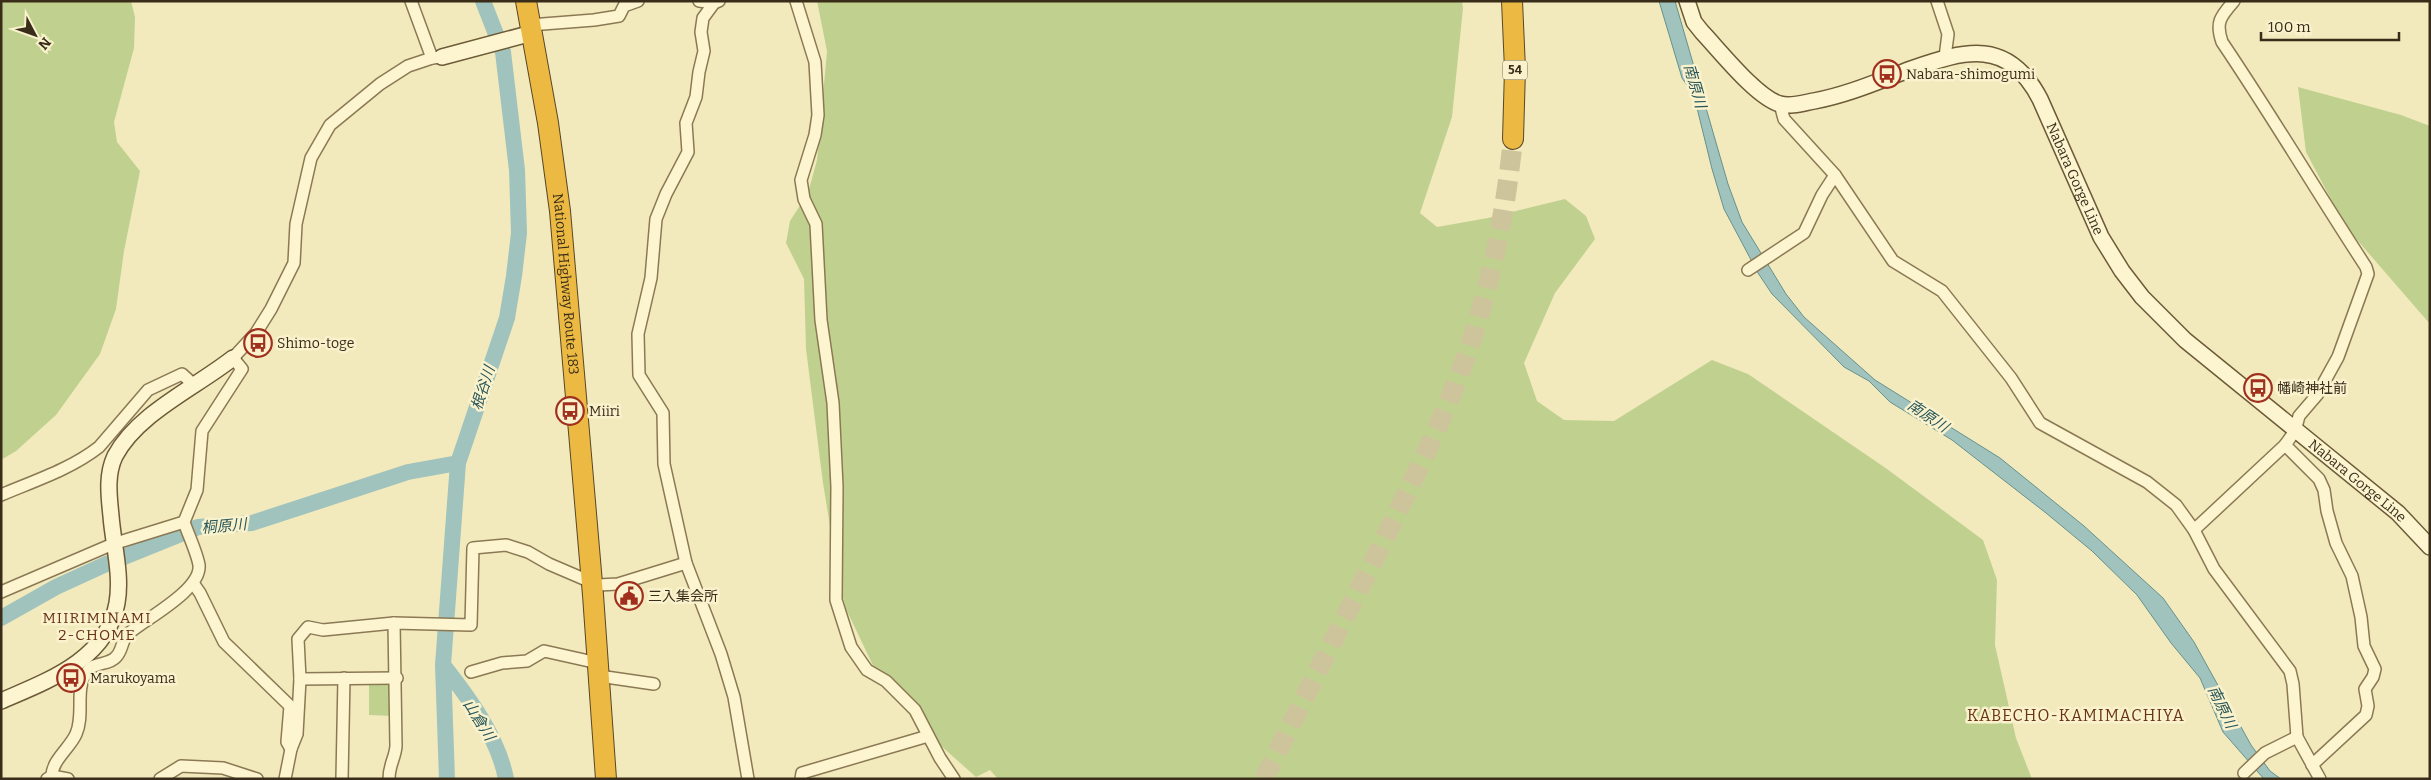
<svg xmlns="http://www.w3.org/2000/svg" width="2431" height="780" viewBox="0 0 2431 780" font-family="Bitter,'Noto Sans JP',serif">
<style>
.green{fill:#c0d18f}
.water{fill:#a0c3bd;stroke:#67918d}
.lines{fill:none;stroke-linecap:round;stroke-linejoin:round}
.river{stroke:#a0c3bd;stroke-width:16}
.highway-tunnel{stroke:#cdc49c;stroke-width:20;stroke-dasharray:20 10;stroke-linecap:butt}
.street-casing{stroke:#8b7954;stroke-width:14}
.secondary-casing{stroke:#6d5a37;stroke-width:18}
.highway-casing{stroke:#584629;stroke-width:22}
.street{stroke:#fcf5d0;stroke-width:11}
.secondary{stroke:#fcf5d0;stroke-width:15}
.highway{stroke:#ecba42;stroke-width:20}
.labels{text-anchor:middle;stroke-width:5;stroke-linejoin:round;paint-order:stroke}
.shield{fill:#f9f2cc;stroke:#73684f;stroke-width:1}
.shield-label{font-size:12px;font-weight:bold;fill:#392d1a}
.poi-label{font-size:14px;fill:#392d1a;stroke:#f9f2cc;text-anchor:start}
.street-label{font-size:14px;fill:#392d1a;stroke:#f9f2cc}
.water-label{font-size:15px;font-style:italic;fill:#28565a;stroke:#f9f2cc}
.neighbourhood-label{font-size:15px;letter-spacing:1px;fill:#6a3315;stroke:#f9f2cc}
.quarter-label{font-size:16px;letter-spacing:1px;fill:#6a3315;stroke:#f9f2cc}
</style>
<rect width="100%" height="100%" fill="#f2eabc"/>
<g class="green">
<path d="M1 1H131L135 17 134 48 114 122 117 142 140 171 124 251 116 309 100 354 56 415 16 451 1 460Z"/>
<path d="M817 1H1462L1463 8 1452 117 1420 213 1437 227 1488 218 1565 199 1586 216 1595 239 1555 293 1524 363 1537 401 1564 420 1614 421 1712 360 1748 374 1887 469 1983 540 1997 580 1995 645 2016 738 2032 779H998L990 770 976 777 922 729 878 676 846 609 839 582 823 483 806 349 804 279 786 243 790 221 808 193 817 160 827 51Z"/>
<path d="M2298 87 2401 115 2430 126V324L2345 226 2306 152Z"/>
<path d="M387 681 392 686 393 716 369 715V683Z"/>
</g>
<path class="water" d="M1659 1H1675L1728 184 1742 222 1786 294 1804 317 1875 380 2000 458 2084 526 2163 598 2194 642 2251 745 2270 771 2281 779H2264L2223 732 2200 678 2171 643 2137 595 2092 551 2046 513 1952 440 1890 402 1869 381 1844 367 1772 294 1758 273 1724 209 1712 169 1697 108 1691 91 1682 78Z"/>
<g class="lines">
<g class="river">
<path d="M1 618 56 587 104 565 198 527 252 523 408 472 458 463"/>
<path d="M443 665C469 698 498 737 506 779"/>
<path d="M447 779 443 665 458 463 507 318 514 276 519 233 517 170 503 52 483 1"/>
</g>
<path class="highway-tunnel" d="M1264 779C1301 704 1338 630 1376 556 1410 486 1446 416 1471 342 1493 275 1506 208 1513 139"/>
<defs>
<g id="street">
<path d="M411 1 432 58"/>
<path d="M699 1 714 3 719 1"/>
<path d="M796 1 815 62 818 115 815 135 801 180 804 199 816 224 821 320 833 403 837 487 836 600 851 647 867 670 886 681 915 710 940 758 954 779"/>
<path d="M1937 1 1948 34 1945 57"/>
<path d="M714 3 703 18 701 32 704 51 699 72 696 97 686 123 688 152 666 194 656 219 651 278 638 334 639 375 663 413 664 464 686 563 721 654 734 697 748 779"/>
<path d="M530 25 594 20 619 16 624 6 638 1"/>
<path d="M1780 104 1784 119 1835 175 1893 261 1942 291 2011 378 2040 423 2147 482 2176 505 2194 530 2214 569 2290 671 2293 684 2297 737 2320 779"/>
<path d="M1748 270 1804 233 1822 195 1835 175"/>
<path d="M2285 445 2319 479 2324 490 2327 511 2336 543 2352 576 2361 617 2364 646 2375 669 2373 677 2365 689 2368 706 2366 715 2312 765"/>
<path d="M1 495C34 481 71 469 99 447L148 390 182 374 195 386"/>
<path d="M2194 530 2285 445 2295 431 2299 416 2317 395 2338 357 2368 274 2366 267C2317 192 2272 116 2222 42 2215 22 2221 16 2234 1"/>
<path d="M193 583 200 593 224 642 290 706 287 742 291 749"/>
<path d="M1 592 113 544 184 522"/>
<path d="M471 672 502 663 527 661 544 651 598 663"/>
<path d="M599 676 654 684"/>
<path d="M300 679 397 678"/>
<path d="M2244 773 2265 753 2297 737"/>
<path d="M52 776C52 760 70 748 76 734 85 714 74 689 87 672 94 661 108 666 116 657 123 650 121 641 128 634 145 619 202 590 199 565 197 553 188 534 184 522L197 490 202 431 242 369 233 358 256 333 271 309 294 263 296 224 311 158 330 125 380 84 408 66 432 58 442 57"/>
<path d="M47 779 52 776 68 779"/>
<path d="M160 779 181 766 223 768 257 779"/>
<path d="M285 779 291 749 297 734 300 679 298 639 308 627 323 630 394 623 471 625 473 548 506 545 528 552 549 564 598 585 618 584 686 563"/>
<path d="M342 779 344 678"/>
<path d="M389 779C389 764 395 759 396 746L394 623"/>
<path d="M801 779 802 773 928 736"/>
</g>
<g id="secondary">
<path id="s1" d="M1687 1 1694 22 1702 32C1720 51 1757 98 1780 104 1791 107 1803 103 1814 101 1847 95 1879 81 1911 69 1966 50 2008 38 2040 99L2101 237 2122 271 2142 297 2185 340 2398 513 2430 547"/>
<path d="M442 57 532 33"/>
<path d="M1 701C47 681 107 660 117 603 122 575 113 543 111 516 109 496 106 475 115 456 138 413 195 388 233 358"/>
</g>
<g id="highway">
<path id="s2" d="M526 1 548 123 560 211 593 595 606 779"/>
<path d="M1512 1 1515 69 1513 139"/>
</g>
</defs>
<use href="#street" class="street-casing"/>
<use href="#secondary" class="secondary-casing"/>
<use href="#highway" class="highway-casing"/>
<use href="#street" class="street"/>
<use href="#secondary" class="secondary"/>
<use href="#highway" class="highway"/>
</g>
<defs>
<symbol id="bus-ring" viewBox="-11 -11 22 22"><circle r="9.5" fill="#f9f2cc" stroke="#a02f1e" stroke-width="1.5"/><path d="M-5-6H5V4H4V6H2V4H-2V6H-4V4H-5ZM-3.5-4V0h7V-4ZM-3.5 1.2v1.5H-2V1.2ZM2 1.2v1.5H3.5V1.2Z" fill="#a02f1e"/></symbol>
<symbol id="civic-ring" viewBox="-11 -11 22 22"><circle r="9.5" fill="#f9f2cc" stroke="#a02f1e" stroke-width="1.5"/><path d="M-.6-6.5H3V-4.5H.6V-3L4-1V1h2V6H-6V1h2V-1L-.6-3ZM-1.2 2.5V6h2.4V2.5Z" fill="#a02f1e"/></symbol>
</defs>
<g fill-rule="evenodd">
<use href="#bus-ring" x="1871" y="58" width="32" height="32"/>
<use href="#bus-ring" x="242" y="327" width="32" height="32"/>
<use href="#bus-ring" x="2242" y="372" width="32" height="32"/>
<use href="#bus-ring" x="554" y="395" width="32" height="32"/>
<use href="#civic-ring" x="613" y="580" width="32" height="32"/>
<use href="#bus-ring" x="55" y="662" width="32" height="32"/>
</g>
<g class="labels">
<rect class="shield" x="1502.5" y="60.5" width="25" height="19" rx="4"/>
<g class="shield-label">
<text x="1515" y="74">54</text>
</g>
<g class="poi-label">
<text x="1906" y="79">Nabara-shimogumi</text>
<text x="277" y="348">Shimo-toge</text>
<text x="2277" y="393">幡崎神社前</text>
<text x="589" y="416">Miiri</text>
<text x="648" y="601">三入集会所</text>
<text x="90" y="683">Marukoyama</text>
</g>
<g class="street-label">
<text dy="5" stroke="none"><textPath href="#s1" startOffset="516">Nabara Gorge Line</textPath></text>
<text dy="5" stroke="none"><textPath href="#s2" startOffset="286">National Highway Route 183</textPath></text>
<text dy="5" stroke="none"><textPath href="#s1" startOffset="936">Nabara Gorge Line</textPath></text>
</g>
<g class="water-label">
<text transform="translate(1695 86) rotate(74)" y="5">南原川</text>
<text transform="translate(483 388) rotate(-72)" y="5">根谷川</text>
<text transform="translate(1928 416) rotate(34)" y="5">南原川</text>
<text transform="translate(224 526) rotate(-5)" y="5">桐原川</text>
<text transform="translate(2222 707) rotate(64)" y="5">南原川</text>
<text transform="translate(479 720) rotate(58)" y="5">山倉川</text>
</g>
<g class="neighbourhood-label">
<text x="97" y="623">MIIRIMINAMI<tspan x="97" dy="17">2-CHOME</tspan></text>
</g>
<g class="quarter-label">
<text x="2076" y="721">KABECHO-KAMIMACHIYA</text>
</g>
</g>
<rect width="2431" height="780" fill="none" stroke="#392d1a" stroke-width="5"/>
<g transform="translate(35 35) rotate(131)" stroke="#f9f2cc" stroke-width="4" paint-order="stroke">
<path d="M0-4L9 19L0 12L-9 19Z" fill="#392d1a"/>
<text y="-8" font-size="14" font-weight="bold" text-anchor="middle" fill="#392d1a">N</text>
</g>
<path d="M2261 32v8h138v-8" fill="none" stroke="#392d1a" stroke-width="2.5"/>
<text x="2268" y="32" font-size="15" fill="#392d1a" stroke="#f9f2cc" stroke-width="4" paint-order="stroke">100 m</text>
</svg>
